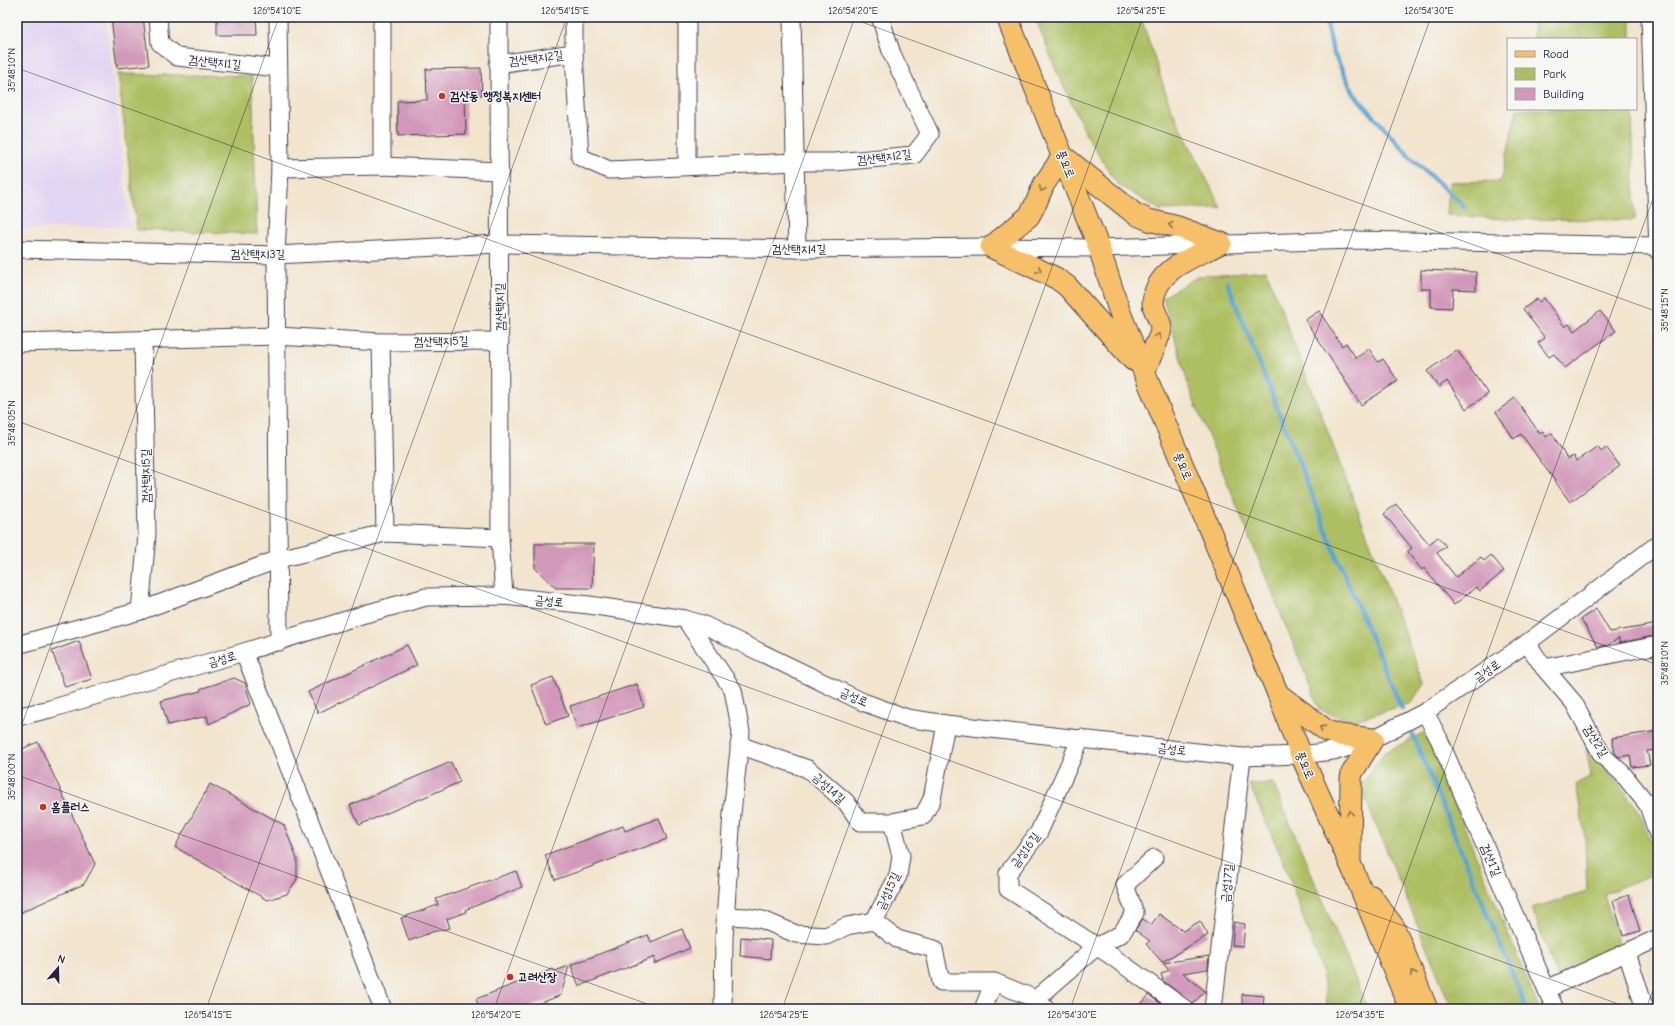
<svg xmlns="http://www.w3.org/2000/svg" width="1675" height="1026" viewBox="0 0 1675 1026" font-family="'Comic Neue','Poor Story',sans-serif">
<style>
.built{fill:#e2d4f3}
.green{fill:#aebf63;stroke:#68704f}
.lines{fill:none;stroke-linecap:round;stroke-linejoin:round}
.stream{stroke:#5aa3d1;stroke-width:4.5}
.building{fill:#d298b9}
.minor-casing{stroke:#413f51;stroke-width:19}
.major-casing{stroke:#413f51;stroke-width:23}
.minor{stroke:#fff;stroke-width:17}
.major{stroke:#f6c06b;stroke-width:21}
.oneway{stroke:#8c7153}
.ticks{fill:none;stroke:#22223b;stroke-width:1;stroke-opacity:0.45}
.poi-dot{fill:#c8321e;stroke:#f6f6f2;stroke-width:1.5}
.labels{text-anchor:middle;stroke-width:3;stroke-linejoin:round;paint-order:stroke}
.street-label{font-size:12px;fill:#22223b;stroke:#f6f6f2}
.poi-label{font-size:12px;font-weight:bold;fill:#22223b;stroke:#f6f6f2;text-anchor:start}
.neatline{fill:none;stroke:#22223b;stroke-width:1.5}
.ticks-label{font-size:10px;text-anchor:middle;fill:#22223b}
</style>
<rect width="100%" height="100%" fill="#f6f6f2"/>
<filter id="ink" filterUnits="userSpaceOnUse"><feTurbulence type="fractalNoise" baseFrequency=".025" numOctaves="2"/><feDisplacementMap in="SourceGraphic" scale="8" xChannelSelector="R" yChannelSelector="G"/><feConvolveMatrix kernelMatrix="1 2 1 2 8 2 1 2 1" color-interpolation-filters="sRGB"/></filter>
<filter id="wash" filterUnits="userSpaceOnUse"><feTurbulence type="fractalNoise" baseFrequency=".012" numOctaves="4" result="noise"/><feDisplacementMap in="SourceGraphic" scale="16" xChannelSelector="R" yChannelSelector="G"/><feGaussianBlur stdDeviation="0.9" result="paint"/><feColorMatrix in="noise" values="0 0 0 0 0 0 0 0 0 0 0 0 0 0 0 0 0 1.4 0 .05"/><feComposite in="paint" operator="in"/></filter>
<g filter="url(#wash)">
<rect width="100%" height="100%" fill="#f2e4cd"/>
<path class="built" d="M17 17H106L130 226 17 230Z"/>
<g class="green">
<path d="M1035 17H1141L1170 106 1221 208 1160 210 1117 184 1088 138 1056 70Z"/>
<path d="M1534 17H1631V39H1533Z"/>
<path d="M118 74 252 76 257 234 137 230Z"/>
<path d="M1517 109H1632L1635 220 1503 219 1447 215 1449 182 1501 181Z"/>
<path d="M1266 270 1424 684 1411 703 1352 721 1320 710 1190 391 1163 297 1199 276Z"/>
<path d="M1425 732 1539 1009H1452L1360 786 1384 753Z"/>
<path d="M1585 742 1638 809 1658 860V872L1604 894 1619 946 1556 976 1532 908 1587 892 1585 837 1576 784 1591 776Z"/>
<path d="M1273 783 1368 1009H1328L1322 971 1284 863 1249 784Z"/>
</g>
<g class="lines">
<g class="stream">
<path d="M1324 17 1327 24 1333 52 1354 94 1412 159 1465 207"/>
<path d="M1227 282 1333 548 1402 709"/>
<path d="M1412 733 1527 1009"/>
</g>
</g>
<g id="blocks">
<g class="building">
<path d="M111 17H143L149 65 117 68Z"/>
<path d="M217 17H256L257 35H217Z"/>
<path d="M481 68 482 95 465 96 466 134 398 136 397 101 427 100 426 69Z"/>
<path d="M1421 270 1476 272V290L1453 289 1452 308 1431 307V289H1421Z"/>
<path d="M1544 298 1565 327 1569 324 1574 331 1600 311 1616 331 1565 368 1554 354 1549 357 1538 343 1545 338 1523 309 1537 299 1540 302Z"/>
<path d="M1319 311 1342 346 1346 343 1356 358 1369 349 1378 362 1383 359 1398 381 1361 405 1305 320Z"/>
<path d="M1457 350 1488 394 1466 409 1447 381 1439 387 1427 371Z"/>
<path d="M1515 398 1540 434 1543 432 1546 437 1552 433 1567 459 1574 456 1576 461 1598 446 1601 451 1606 447 1620 466 1570 502 1521 434 1514 439 1496 412Z"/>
<path d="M1396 504 1429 544 1438 537 1446 546 1437 553 1456 577 1481 557 1484 561 1491 555 1504 571 1480 591 1476 587 1454 605 1424 568 1422 570 1407 552 1412 548 1384 514Z"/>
<path d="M535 544H594L592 588H556L535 568Z"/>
<path d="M1596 609 1610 632 1658 624V635L1619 643V638L1608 645 1598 647 1581 619Z"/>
<path d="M79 641 92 679 65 687 52 651Z"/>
<path d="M407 645 417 665 318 713 308 692Z"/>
<path d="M553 677 568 716 546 724 531 685Z"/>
<path d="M234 678 245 683 251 704 209 724 207 716 168 725 161 701 201 691 200 689Z"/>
<path d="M637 684 644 707 577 728 570 706Z"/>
<path d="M1658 731V750L1647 751 1650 765 1632 767 1630 755 1619 757 1615 753 1612 738Z"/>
<path d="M38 742 95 864 84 884 17 914V751Z"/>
<path d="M451 762 460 782 359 825 350 805Z"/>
<path d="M210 784 284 825 297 859V879L287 894 267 900 175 847Z"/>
<path d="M659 818 667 839 555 880 545 855 623 826 625 831Z"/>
<path d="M516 871 522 887 465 910 466 912 447 919 450 928 432 932 409 941 401 918 438 905 436 899Z"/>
<path d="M1629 895 1640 931 1623 936 1613 900Z"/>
<path d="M1159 914 1183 931 1200 921 1208 935 1162 962 1146 944 1150 941 1135 930 1143 919 1151 925Z"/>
<path d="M1234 922 1245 924 1243 946 1232 945Z"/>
<path d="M682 929 690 948 654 964 655 957 579 986 571 965 648 935 651 942Z"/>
<path d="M741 937 771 940 770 959 740 956Z"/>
<path d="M1209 956 1208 969 1183 973 1205 991 1193 1004 1162 980 1163 979 1161 974 1169 970 1163 963Z"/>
<path d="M569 966 561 995 526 1009H480L476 999 553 969 555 971Z"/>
<path d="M1242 994 1264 996 1263 1007 1242 1006Z"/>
<path d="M1149 995 1168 1009H1137Z"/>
</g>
</g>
</g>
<g filter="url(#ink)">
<use href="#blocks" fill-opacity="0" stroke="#413f51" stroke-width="1"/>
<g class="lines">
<defs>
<g id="minor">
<path d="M158 17 160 43 177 57 278 68"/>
<path d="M278 17 280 168 276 255 279 642"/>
<path d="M382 17V166"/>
<path d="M499 17 500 538 504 596"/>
<path d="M574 17V53L580 157 609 170 796 162H835L914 155 930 134 892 54 880 17"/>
<path d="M687 17V166"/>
<path d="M792 17 797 249"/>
<path d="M1650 17 1658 251"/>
<path d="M498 64 574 53"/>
<path d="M280 168 382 166 500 171"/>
<path d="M17 249 276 255 498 244 797 249 991 247 1099 248 1355 240 1658 246"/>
<path d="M381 342 385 533"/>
<path d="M17 343 277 336 381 342 500 341"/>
<path d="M140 611 147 535 143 340"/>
<path d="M685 619 733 690 741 732 732 813 724 938 723 1009"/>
<path d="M1527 643 1544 668 1574 703 1602 755 1622 773 1648 805 1658 835"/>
<path d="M17 645 140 611 279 559 385 533 500 538"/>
<path d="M244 652 383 1009"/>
<path d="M1544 668 1658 645"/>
<path d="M1425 712 1439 739 1555 1009"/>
<path d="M17 717 50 709 244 652 365 614 426 597 504 596 589 605 685 619 702 624 863 702 907 718 946 724 1242 757 1301 755 1340 750 1373 739 1425 712 1527 643 1658 544"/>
<path d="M1081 738 1039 832 1008 873V889L1110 955 1185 1009"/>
<path d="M739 745 808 769 846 802 860 822H892L923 816 932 799 946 724"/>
<path d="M892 822 901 856 898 876 874 921 897 939 934 949 941 982H994L1036 999 1046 1009"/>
<path d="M725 916 747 917 763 920 796 934 826 936 847 926 874 921"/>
<path d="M1627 953 1645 1009"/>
<path d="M1547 989 1658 938"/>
<path d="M1036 999 1096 947 1121 934 1135 913 1125 885 1154 858"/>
<path d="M983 1009 994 982"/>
<path d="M1213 1009 1242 757"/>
</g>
<g id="major">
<path d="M1007 17 1099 248 1119 310 1144 372 1278 694 1301 755 1353 870 1410 1009"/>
<path d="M1063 156 1044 184 1036 203 1029 216 991 247 1056 278 1067 286 1133 360"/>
<path d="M1063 156 1135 214 1149 220 1178 227 1221 243"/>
<path d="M1144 372C1147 364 1161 335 1161 329 1161 320 1153 311 1153 303 1155 268 1195 257 1221 243"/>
<path d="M1278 694 1327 731 1339 735 1373 739 1352 773 1351 779 1350 859"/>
<path d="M1371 896 1394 927 1427 1009"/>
</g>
</defs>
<use href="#minor" class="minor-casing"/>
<use href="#major" class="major-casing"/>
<use href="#minor" class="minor"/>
<use href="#major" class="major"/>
</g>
<defs><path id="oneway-chevron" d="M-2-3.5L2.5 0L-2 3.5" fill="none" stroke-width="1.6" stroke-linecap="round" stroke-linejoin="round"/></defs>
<g class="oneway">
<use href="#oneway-chevron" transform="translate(1042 189) rotate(113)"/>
<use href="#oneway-chevron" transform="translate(1171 225) rotate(-167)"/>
<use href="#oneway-chevron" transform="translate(1039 270) rotate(25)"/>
<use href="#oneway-chevron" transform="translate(1158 336) rotate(-69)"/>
<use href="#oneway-chevron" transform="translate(1322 728) rotate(-148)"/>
<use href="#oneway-chevron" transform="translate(1350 813) rotate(-90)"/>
<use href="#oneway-chevron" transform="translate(1413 973) rotate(-112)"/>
</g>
</g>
<path class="ticks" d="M848 17 1658 312M17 68 1658 665M17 421 1632 1009M17 738 279 17M17 775 661 1009M206 1009 567 17M494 1009 855 17M782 1009 1143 17M1070 1009 1431 17M1358 1009 1658 185M1646 1009 1658 976"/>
<g class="poi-dot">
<circle cx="442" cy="96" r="4"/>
<circle cx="43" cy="807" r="4"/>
<circle cx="510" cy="977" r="4"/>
</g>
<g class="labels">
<g class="street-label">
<text transform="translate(536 58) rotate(-7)" y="4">검산택지2길</text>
<text transform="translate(215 62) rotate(6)" y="4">검산택지1길</text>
<text transform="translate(884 157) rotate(-7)" y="4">검산택지2길</text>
<text transform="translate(1066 164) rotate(68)" y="4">풍요로</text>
<text x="799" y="253">검산택지4길</text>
<text x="258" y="258">검산택지3길</text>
<text transform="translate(500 307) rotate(-91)" y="4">검산택지길</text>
<text transform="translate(441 341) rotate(-1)" y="4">검산택지5길</text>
<text transform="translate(1183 466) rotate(67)" y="4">풍요로</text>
<text transform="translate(146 476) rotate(-91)" y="4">검산택지5길</text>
<text transform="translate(549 601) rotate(6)" y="4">금성로</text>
<text transform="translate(222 659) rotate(-16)" y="4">금성로</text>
<text transform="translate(1487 671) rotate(-34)" y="4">금성로</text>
<text transform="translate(854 697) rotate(24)" y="4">금성로</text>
<text transform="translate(1596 741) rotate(58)" y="4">검산2길</text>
<text transform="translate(1172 749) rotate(7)" y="4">금성로</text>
<text transform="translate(1305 765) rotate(67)" y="4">풍요로</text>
<text transform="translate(829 788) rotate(42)" y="4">금성14길</text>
<text transform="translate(1025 850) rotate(-54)" y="4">금성16길</text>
<text transform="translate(1491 860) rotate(67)" y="4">검산1길</text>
<text transform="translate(1227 883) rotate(-84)" y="4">금성17길</text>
<text transform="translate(888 891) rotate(-65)" y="4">금성15길</text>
</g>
<g class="poi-label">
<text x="450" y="100">검산동 행정복지센터</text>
<text x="51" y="811">홈플러스</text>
<text x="518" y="981">고려산장</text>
</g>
</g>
<rect width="1675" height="1026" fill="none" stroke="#f6f6f2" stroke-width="44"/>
<rect x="1507" y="38" width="130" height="72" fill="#f6f6f2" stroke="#a1a1a9"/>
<rect x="1515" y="51" width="20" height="6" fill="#f6c06b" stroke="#a1a1a9"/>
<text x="1543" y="58" font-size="12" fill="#22223b">Road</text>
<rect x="1515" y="68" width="20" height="12" fill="#aebf63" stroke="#a1a1a9"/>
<text x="1543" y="78" font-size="12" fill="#22223b">Park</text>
<rect x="1515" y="88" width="20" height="12" fill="#d298b9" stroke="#a1a1a9"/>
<text x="1543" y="98" font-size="12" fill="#22223b">Building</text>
<g transform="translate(58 968) rotate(20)" stroke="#f6f6f2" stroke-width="3" paint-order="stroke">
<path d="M0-3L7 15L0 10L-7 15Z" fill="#22223b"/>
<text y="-6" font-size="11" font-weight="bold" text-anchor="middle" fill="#22223b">N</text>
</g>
<rect x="22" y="22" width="1631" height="982" class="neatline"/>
<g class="ticks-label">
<text x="277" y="14">126°54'10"E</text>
<text x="565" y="14">126°54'15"E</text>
<text x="853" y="14">126°54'20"E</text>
<text x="1141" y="14">126°54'25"E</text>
<text x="1429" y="14">126°54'30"E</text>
<text transform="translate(11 70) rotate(-90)" y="4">35°48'10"N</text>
<text transform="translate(1664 310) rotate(-90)" y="4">35°48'15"N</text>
<text transform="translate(11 423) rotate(-90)" y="4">35°48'05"N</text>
<text transform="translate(1664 663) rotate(-90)" y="4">35°48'10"N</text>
<text transform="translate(11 777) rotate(-90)" y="4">35°48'00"N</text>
<text x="208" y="1018">126°54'15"E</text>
<text x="496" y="1018">126°54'20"E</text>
<text x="784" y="1018">126°54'25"E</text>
<text x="1072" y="1018">126°54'30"E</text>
<text x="1360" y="1018">126°54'35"E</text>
</g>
</svg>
